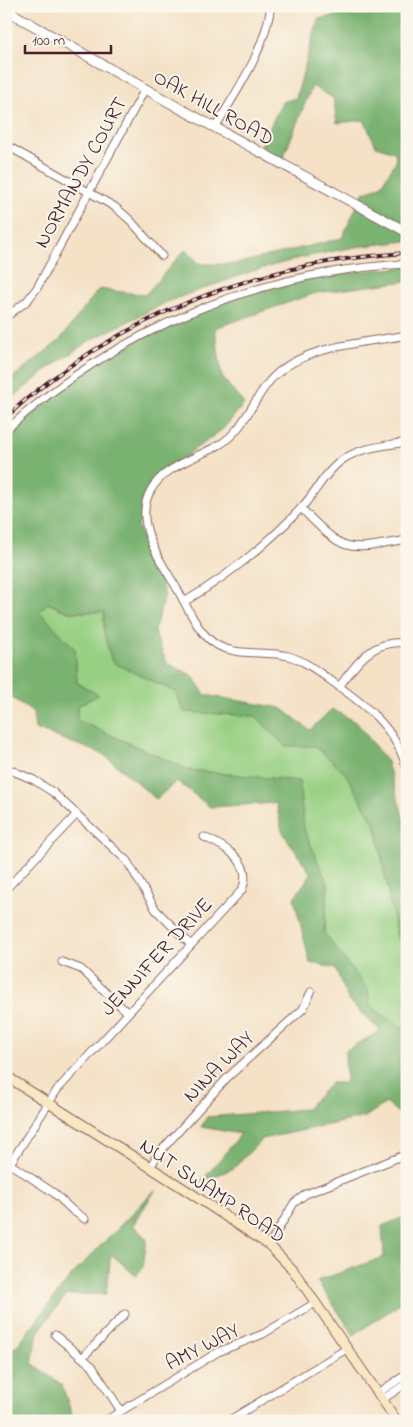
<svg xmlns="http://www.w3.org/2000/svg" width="413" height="1427" viewBox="0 0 413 1427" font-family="'Indie Flower',sans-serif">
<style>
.green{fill:#98d083;stroke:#717857}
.forest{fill:#7ab271;stroke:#62684e}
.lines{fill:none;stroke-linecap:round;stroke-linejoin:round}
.minor-casing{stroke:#866361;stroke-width:9}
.tertiary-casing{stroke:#866361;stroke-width:11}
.secondary-casing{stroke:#866361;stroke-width:11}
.minor{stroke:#fff;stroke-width:7}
.tertiary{stroke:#fff;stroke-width:9}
.secondary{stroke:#f9e7c3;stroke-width:9}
.rail-casing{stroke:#4a1f2b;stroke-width:4}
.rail{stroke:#fbf7ec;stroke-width:2;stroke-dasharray:5.5;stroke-linecap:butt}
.labels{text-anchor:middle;stroke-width:4;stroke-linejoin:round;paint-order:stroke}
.street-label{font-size:21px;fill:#4a1f2b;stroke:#fbf7ec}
</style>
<rect width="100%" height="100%" fill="#fbf7ec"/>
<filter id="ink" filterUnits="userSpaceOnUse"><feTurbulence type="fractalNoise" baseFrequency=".02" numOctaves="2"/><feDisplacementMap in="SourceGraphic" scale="10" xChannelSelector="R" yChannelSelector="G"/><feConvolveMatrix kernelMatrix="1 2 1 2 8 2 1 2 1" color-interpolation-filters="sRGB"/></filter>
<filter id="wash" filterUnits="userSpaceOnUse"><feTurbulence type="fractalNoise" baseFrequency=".0096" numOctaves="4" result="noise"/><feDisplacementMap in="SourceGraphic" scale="20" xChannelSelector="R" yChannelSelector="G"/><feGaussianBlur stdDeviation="1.12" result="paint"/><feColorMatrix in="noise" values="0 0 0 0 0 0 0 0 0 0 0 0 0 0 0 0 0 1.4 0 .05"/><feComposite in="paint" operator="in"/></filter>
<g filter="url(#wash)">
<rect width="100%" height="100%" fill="#f4e1c6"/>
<path class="green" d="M47 603 68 612H105L104 632 112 662 176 692 184 712 256 716 285 746 315 745 345 773 376 826 397 938 407 948V1031L370 1006 368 990 324 933 328 885 304 829 299 781 189 770 77 720V706L98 695 77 683 75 649 39 611Z"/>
<g class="forest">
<path d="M348 6H407V241L355 247 304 257 253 271 169 301 89 341 52 366 6 403V383L59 341 99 289 145 295 185 250 200 264H235L342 238 363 193 381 186 396 161 395 152 376 146 364 120 337 123 333 98 312 86 281 163 258 152 282 102 296 98 318 19 341 15Z"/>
<path d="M407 267V281L316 293 215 328 222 377 244 404 223 429 156 477 138 526 165 595 154 631 167 664 192 675 205 695 281 708 310 730 332 709 357 723 387 762 407 830V948L397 938 376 826 345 773 315 746H285L256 716 184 712 176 692 112 662 104 632V612H68L48 603 39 611 75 649 77 683 99 695 77 706V720L189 770 299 781 304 829 328 885 324 933 368 990 370 1006 407 1031V1120L386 1103 365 1117 262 1139 234 1168 201 1182 241 1134 201 1127 207 1117 306 1109 331 1083H346L345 1051 380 1031 349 1001 335 968 310 963 294 898 311 874 282 831 276 803 210 807 177 781 156 799 103 754 35 729 33 713 6 693V434C69 375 144 331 225 302 240 297 254 291 268 287 314 276 360 271 407 267Z"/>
<path d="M156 1189 133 1225 147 1239 143 1267 136 1276 111 1254 106 1294 66 1295 38 1332 32 1363 62 1385 74 1421H6V1351L16 1347 71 1276Z"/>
<path d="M407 1216V1259L400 1267 407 1274V1299L354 1335 317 1281 384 1257 382 1226Z"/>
</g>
</g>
<g filter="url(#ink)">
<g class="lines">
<defs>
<g id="minor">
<path d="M215 128C238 88 264 53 271 6"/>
<path d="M6 145 115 207 130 220 162 256"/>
<path d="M6 317 27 301 37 288 145 89"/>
<path d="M407 335C361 344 298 345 268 383 251 404 243 431 219 445 203 454 185 460 169 471 122 504 154 551 176 587 187 606 198 634 217 645 239 657 265 650 288 656 304 660 317 671 330 680 364 704 395 726 407 769"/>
<path d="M6 430C117 330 257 271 407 264"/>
<path d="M301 508C346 554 345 551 407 540"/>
<path d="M184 602C228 576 268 544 302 507 316 492 325 472 342 460 361 447 384 446 407 442"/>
<path d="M339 687C357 662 373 639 407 643"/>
<path d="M6 768 34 780 54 793 127 861 156 910 191 945"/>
<path d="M6 889 77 814"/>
<path d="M62 962 81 969 127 1012"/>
<path d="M7 1162 54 1193 72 1210 85 1219"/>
<path d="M150 1168 157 1155 228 1077 303 1009 311 992"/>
<path d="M6 1170 57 1090 242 890C254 862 226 847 204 837"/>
<path d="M269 1245 294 1203 306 1194 407 1154"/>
<path d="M55 1335 92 1366 121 1411"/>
<path d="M83 1357 125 1314"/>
<path d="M378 1393 407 1374"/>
<path d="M383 1399 407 1383"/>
<path d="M105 1421 218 1352 263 1334 315 1303"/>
<path d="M228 1421 348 1348"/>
</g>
<path id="tertiary" d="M6 10 181 109 407 232"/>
<path id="secondary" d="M6 1076 186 1190 269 1245 293 1270 397 1421"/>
</defs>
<use href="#minor" class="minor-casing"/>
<use href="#tertiary" class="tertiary-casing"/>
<use href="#secondary" class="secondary-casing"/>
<use href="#minor" class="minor"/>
<use href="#tertiary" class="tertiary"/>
<use href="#secondary" class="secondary"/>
<defs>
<path id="rail" d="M6 417C115 317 260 261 407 253"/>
</defs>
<use href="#rail" class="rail-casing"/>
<use href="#rail" class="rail"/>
</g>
</g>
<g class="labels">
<g class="street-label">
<text transform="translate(214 107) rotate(29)" y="7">OAK HILL ROAD</text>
<text transform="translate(80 172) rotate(-61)" y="7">NORMANDY COURT</text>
<text transform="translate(156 956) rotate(-47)" y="7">JENNIFER DRIVE</text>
<text transform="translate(218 1066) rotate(-45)" y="7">NINA WAY</text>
<text transform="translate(213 1190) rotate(34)" y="7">NUT SWAMP ROAD</text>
<text transform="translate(202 1346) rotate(-27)" y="7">AMY WAY</text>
</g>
</g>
<rect width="413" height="1427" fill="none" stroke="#fbf7ec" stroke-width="25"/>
<path d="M25 45v8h86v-8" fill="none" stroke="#4a1f2b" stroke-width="2.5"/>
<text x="32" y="45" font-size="15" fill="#4a1f2b" stroke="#fbf7ec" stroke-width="4" paint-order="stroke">100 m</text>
</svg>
